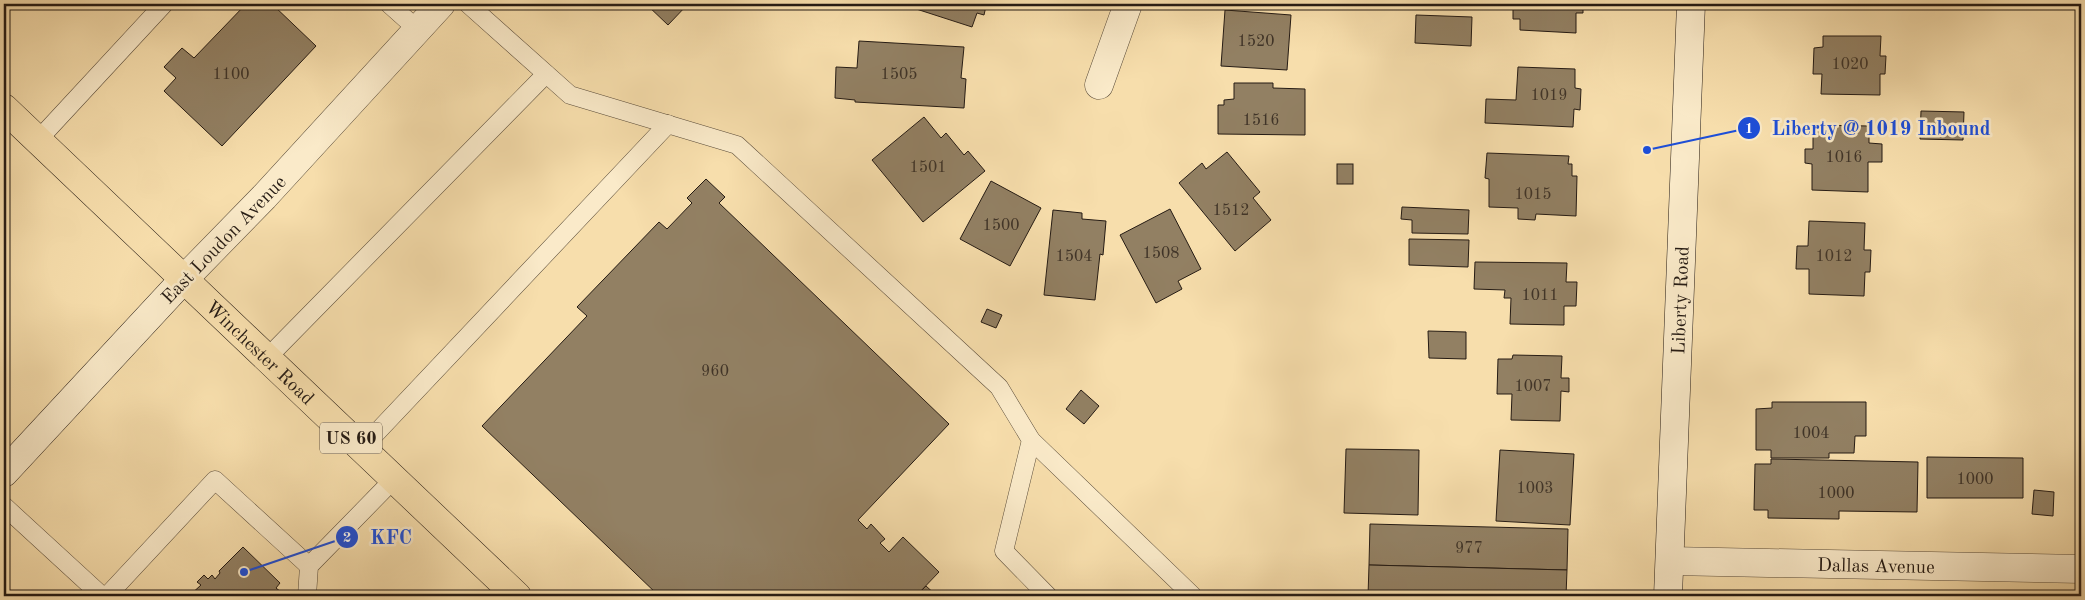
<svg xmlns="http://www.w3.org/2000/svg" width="2085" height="600" viewBox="0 0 2085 600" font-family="'Old Standard TT',serif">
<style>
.building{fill:#928063;stroke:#251b14}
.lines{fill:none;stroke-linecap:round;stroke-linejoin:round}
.service-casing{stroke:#5a4c3a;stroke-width:19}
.minor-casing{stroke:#5a4c3a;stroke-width:29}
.secondary-casing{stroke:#251b14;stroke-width:29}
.primary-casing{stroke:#251b14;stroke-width:29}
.service{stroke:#faeac9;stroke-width:18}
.minor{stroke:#faeac9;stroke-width:28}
.secondary{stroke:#faeac9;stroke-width:28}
.primary{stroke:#f7deac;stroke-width:28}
.labels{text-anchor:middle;stroke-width:5;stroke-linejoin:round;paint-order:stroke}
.number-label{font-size:16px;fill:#403428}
.shield{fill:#faeac9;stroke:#65594a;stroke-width:1}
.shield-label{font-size:18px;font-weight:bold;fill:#251b14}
.street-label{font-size:19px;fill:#251b14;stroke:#faeac9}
.leader{fill:none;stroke:#1d4ed8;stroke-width:2}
.callout-dot{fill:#1d4ed8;stroke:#faeac9;stroke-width:2}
.mark-label{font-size:15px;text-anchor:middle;font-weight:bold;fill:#fff}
.callout-label{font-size:20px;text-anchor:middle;font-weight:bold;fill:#1d4ed8;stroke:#faeac9;stroke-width:5;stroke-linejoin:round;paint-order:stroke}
</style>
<rect width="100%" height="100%" fill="#f7deac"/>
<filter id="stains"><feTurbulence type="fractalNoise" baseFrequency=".004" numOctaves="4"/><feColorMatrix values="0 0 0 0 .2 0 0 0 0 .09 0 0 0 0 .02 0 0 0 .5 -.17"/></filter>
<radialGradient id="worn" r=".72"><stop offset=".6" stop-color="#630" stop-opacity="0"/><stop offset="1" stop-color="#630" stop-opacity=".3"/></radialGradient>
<g class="building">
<path d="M246 4H272L316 46 222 146 164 91 176 78 164 67 182 48 194 58Z"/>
<path d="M646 4H688L668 25Z"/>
<path d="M908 4H995L993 9 986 6 984 15 977 13 972 27 907 6Z"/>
<path d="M1520 4H1583V13H1576V33L1520 30V19H1513V8H1520Z"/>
<path d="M1225 10 1291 15 1287 70 1221 66Z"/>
<path d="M1416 15 1472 17 1471 46 1415 43Z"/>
<path d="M1823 36H1881L1880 56H1886L1885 74H1880V95L1821 94 1822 74H1813L1814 48 1823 47Z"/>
<path d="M859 41 964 47 961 78 966 79 964 108 855 102V100L835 98 836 67 857 68Z"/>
<path d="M1518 67 1575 69V88L1581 89 1580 110 1574 109 1573 127 1485 123 1486 99 1516 100Z"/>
<path d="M1234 83H1273V88L1305 89V135L1218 134V105H1224V100L1234 99Z"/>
<path d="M1921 111 1964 112 1963 140 1920 139Z"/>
<path d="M924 117 941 138 946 133 964 155 968 151 985 171 923 222 872 160Z"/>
<path d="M1813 125 1869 126V143L1882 144V162H1868V192L1812 190V164L1805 163V149H1813Z"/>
<path d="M1227 152 1260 192 1253 198 1271 220 1235 251 1179 183 1202 163 1206 169Z"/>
<path d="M1487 153 1569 156 1568 164H1572V176H1577L1576 216 1536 214 1535 220 1518 219V208L1489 207V179L1485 178Z"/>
<rect x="1337" y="164" width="16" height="20"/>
<path d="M706 179 725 197 719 203 949 424 858 520 867 529 871 524 885 539 880 543 889 552 903 537 939 572 916 596H659L482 426 587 316 577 307 659 222 667 229 692 203 687 198Z"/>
<path d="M991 181 1041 208 1010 266 960 239Z"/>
<path d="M1402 207 1469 210 1468 234 1412 233V220L1401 219Z"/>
<path d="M1170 209 1201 269 1178 281 1182 289 1156 303 1120 235Z"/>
<path d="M1053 210 1082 213V219L1106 221 1103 255 1100 254 1095 300 1044 295Z"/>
<path d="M1809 221 1865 223 1864 250H1871L1870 272H1865L1864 296 1809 294V269H1796L1797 246H1808Z"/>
<path d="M1409 239 1469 240 1468 267 1409 265Z"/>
<path d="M1475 262 1567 263 1566 282H1577L1576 306H1564V325L1510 324 1511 298H1504L1505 290 1474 289Z"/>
<path d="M987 309 1002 315 996 328 981 322Z"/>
<path d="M1428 331 1466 332V359L1429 358Z"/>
<path d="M1513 355 1562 356 1561 378H1569V392L1561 391 1560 421 1511 420 1512 394H1497L1498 359H1512Z"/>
<path d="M1081 390 1099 406 1084 424 1066 409Z"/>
<path d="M1772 402H1866V436H1855L1854 453H1829V458H1771V450H1756V409L1772 408Z"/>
<path d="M2077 415H2081V514H2078V498L2076 499Z"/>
<path d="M1346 449 1419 450 1418 515 1344 513Z"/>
<path d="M1500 450 1574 454 1570 525 1496 521Z"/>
<path d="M1927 457 2023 458V498H1927Z"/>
<path d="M1771 459 1918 462 1917 512 1839 511V519L1768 518V510H1754L1755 464H1771Z"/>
<path d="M2034 490 2054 492 2053 516 2032 514Z"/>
<path d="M1370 524 1568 529 1567 570 1369 565Z"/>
<path d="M243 547 280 583 276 588 281 592 277 596H189L201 585 197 582 204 575 208 579 212 575 215 579 220 573 219 571Z"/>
<path d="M1369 565 1567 570 1566 596H1368Z"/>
<path d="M926 586 937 596H916Z"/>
</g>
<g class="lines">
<defs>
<g id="service">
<path d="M389 4 417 29"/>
<path d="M468 4 570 95 737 145 999 387 1031 440 1004 551 1048 596"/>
<path d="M38 140 164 4"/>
<path d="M267 358 546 74"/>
<path d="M1031 440 1193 596"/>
<path d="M362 448 668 124"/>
<path d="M4 506 102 596"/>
<path d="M107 596 215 480 309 566"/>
<path d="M307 596 309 566 394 479"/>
</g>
<g id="minor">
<path d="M1099 85 1128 4"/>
<path d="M184 279 264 197 441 4"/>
<path id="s1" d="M1670 561 2081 569"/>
</g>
<g id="secondary">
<path d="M4 473 184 279"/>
<path id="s2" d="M1668 596 1691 4"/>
</g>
<g id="primary">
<path id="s3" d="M4 108 517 596"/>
</g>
</defs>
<use href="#service" class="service-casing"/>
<use href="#minor" class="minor-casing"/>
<use href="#secondary" class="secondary-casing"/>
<use href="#primary" class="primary-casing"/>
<use href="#service" class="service"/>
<use href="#minor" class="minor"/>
<use href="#secondary" class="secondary"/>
<use href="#primary" class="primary"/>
</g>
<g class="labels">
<g class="number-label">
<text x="1256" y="46">1520</text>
<text x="1850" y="69">1020</text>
<text x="231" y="79">1100</text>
<text x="899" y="79">1505</text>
<text x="1549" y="100">1019</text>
<text x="1261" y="125">1516</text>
<text x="1844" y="162">1016</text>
<text x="928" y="172">1501</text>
<text x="1533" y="199">1015</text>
<text x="1231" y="215">1512</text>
<text x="1001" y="230">1500</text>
<text x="1161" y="258">1508</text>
<text x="1074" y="261">1504</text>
<text x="1834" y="261">1012</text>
<text x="1540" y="300">1011</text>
<text x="715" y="376">960</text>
<text x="1533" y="391">1007</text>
<text x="1811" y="438">1004</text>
<text x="1975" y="484">1000</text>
<text x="1535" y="493">1003</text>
<text x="1836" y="498">1000</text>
<text x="1469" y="553">977</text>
</g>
<rect class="shield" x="320" y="422.5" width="62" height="31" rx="4"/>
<g class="shield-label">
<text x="351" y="444">US 60</text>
</g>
<g class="street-label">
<text transform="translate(223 239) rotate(-46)" y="7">East Loudon Avenue</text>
<text dy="7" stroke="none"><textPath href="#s2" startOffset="296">Liberty Road</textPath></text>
<text dy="7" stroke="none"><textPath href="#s3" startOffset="354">Winchester Road</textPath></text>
<text dy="7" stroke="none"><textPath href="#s1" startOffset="206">Dallas Avenue</textPath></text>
</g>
</g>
<path class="leader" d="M1647 150L1749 128M244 572L347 537"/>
<g class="callout-dot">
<circle cx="1647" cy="150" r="5"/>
<circle cx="244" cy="572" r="5"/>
<circle cx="1749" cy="128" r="12"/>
<circle cx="347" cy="537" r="12"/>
</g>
<g class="mark-label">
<text x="1749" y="133">1</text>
<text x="347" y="542">2</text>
</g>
<g class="callout-label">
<text x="1881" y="135">Liberty @ 1019 Inbound</text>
<text x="391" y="544">KFC</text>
</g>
<rect width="2085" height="600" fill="none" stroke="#f7deac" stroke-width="20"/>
<rect x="5" y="5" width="2075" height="590" fill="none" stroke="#251b14" stroke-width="2.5"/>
<rect x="10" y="10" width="2065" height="580" fill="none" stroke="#251b14"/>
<rect width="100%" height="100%" filter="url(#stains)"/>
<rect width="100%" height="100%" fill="url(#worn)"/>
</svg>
